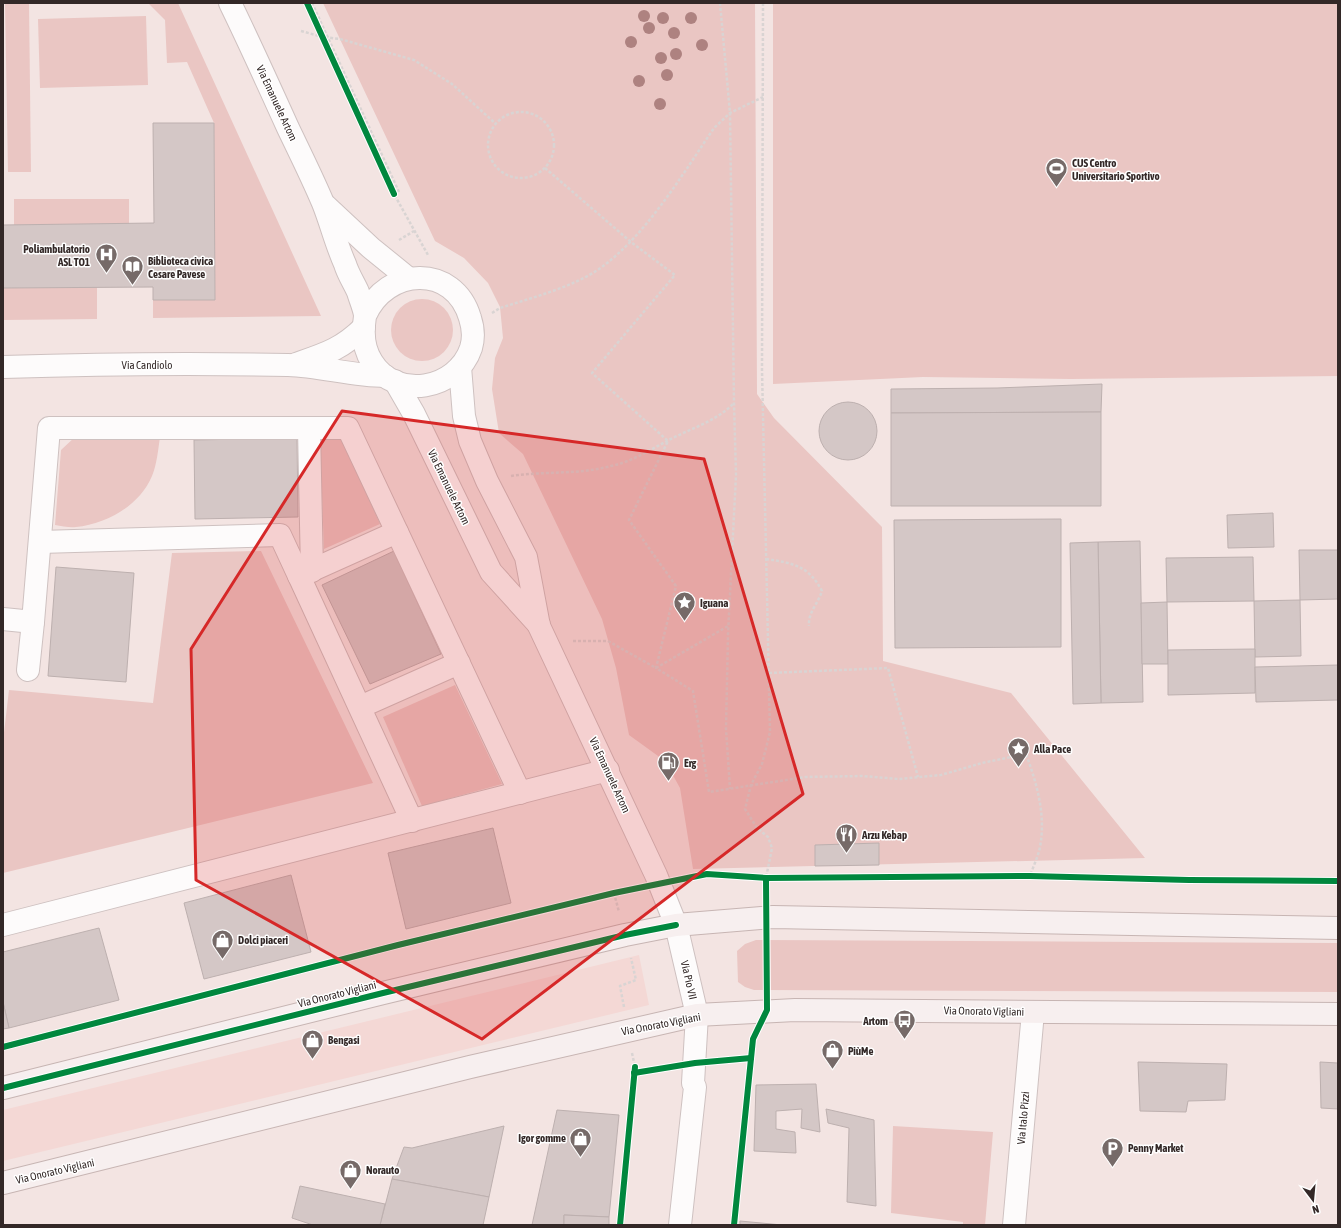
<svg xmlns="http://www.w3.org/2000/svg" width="1341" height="1228" viewBox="0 0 1341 1228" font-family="'Asap Condensed',sans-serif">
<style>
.built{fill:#f4d8d5}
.green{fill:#eac6c3}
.building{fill:#d4c7c6;stroke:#bdb0af}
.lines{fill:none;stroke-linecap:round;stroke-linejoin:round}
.minor-casing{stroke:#cec1c0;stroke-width:24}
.major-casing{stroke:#c7b5b3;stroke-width:24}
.path{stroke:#d9d4d3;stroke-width:2.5;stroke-dasharray:3 2;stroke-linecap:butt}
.minor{stroke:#fdfbfb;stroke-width:22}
.major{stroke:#f7efef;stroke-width:22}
.cycleway-casing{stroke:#fff;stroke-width:8}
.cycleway{stroke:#00873e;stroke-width:6}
.tree{fill:#ae8280}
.marked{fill:#d62828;fill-opacity:0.2;stroke:#d62828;stroke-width:3;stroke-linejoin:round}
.labels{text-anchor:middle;stroke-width:3;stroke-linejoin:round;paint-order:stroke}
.street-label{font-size:11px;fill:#332827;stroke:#fff}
.poi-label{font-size:11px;font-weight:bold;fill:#332827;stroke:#fff;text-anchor:start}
</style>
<rect width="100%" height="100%" fill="#f3e4e2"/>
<path class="built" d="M639 955 649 1005 3 1161V1110Z"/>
<g class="green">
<path d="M5 3H29L31 172H8Z"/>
<path d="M148 3H178L321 316 153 318V300H215L214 123 187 62 167 63 165 20Z"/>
<path d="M323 3H755L757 394 774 418 882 527 883 661 1011 693 1145 858 693 869 680 788 665 761 629 735 616 668 602 619 523 454 499 433 492 389 495 358 503 338 500 307 488 283 464 258 435 241Z"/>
<path d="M773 3H1338V376L1071 379 923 377 773 384Z"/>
<path d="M146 16 148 85 40 88 38 19Z"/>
<path d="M14 199H129V224L14 225Z"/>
<path d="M97 287V319L3 320V288Z"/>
<circle cx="422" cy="330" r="31"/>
<path d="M75 437H160C158 450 157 464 152 476 140 505 107 524 76 527 70 528 62 526 55 525L61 450Z"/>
<path d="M320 437H342L380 524 324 549Z"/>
<path d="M261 551 373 783 3 873V741L9 690 153 703 172 553Z"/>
<path d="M455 685 502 784 422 806 383 717Z"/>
<path d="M756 940 1338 943V992L754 990 745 987 738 982 737 951 745 944Z"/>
<path d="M893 1126 993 1132 985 1225H963V1222L891 1213Z"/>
</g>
<g class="building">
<path d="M153 123H214L215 300H153V287L3 288V225L154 223Z"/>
<path d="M1102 384 1101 412 891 413V389L997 388Z"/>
<circle cx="848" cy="431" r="29"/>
<path d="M1101 412V506H891V413Z"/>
<path d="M297 438 298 517 195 519 194 440Z"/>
<path d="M1273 513 1274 547 1228 548 1227 515Z"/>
<path d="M1061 519V647L895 648 894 520Z"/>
<path d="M1140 541 1143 702 1101 703 1098 542Z"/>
<path d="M1098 542 1101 703 1073 704 1070 543Z"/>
<path d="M1299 550H1338V599L1300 600Z"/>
<path d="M394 551 441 654 370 684 322 585Z"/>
<path d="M1253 557 1254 601 1167 602 1166 558Z"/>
<path d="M56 567 134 573 126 682 48 676Z"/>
<path d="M1300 600 1301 656 1255 657 1254 601Z"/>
<path d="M1167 602 1168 664H1142L1141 603Z"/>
<path d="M1255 649V693L1168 695V650Z"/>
<path d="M1338 665V700L1256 702 1255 667Z"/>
<path d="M493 828 511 903 406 929 388 853Z"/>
<path d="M879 843V865L815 866V845Z"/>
<path d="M291 875 311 952 204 979 184 903Z"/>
<path d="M99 928 119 1000 9 1028 3 1002V952Z"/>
<path d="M3 1002 9 1028 3 1029Z"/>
<path d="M1138 1062 1227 1064 1225 1100 1188 1101 1186 1112 1140 1111Z"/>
<path d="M1320 1062 1338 1063V1109L1321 1108Z"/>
<path d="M816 1084 820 1132 801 1128 802 1109 776 1111V1129L795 1132 796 1153 754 1151 756 1085Z"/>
<path d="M826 1109 874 1120 876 1206 847 1202 849 1128 828 1123Z"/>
<path d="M557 1110 619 1115 609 1217 564 1215V1225H532Z"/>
<path d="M504 1126 489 1197 392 1179 404 1147 412 1148Z"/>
<path d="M392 1179 489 1197 483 1225H380Z"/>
<path d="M300 1186 385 1204 380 1225H313L292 1218Z"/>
<path d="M564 1215 609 1217V1225H564Z"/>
<path d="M740 1221 782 1225H740Z"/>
</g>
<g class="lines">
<defs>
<g id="minor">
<path d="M230 3C250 44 269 86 288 128 300 153 312 177 323 203 331 223 336 244 345 264 348 274 354 283 358 292 360 299 364 308 365 315 365 319 364 322 364 326 363 338 365 351 372 362 396 401 457 390 471 348 474 338 473 327 470 318 454 263 386 267 365 316"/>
<path d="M326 206 371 248 408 278"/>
<path d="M296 364C325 354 342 349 364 327"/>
<path d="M3 367C98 364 194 363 288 365 321 366 352 376 385 376"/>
<path d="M460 367 464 416 470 441 487 481 526 557 539 626 656 875 676 925 697 1015 693 1083 695 1087 680 1225"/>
<path d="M395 381 414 414 491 572 539 625"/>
<path d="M309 428 312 571"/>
<path d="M397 532 299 576 412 821"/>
<path d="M40 542 280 535 299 576"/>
<path d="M3 619 33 622 49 428H348L520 793"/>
<path d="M28 670 33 622"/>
<path d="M360 707 459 663"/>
<path d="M3 925 608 770"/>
<path d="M1014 1225 1033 1012"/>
</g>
<g id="major">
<path d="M3 1088 383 993 625 935 676 925 773 917 1338 928"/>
<path d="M3 1183 470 1067 697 1015 795 1010 1338 1014"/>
</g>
</defs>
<use href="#minor" class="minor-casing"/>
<use href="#major" class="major-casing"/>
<g class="path">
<path d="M312 3 399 192 394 194 428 255"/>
<path d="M720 3 730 113 734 403 736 475 728 634 726 729 730 789"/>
<path d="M763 3 762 370 770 732 762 764 751 785 745 809 757 828 768 837 772 848 766 878"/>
<path d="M301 31 323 37 340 39 414 60 452 84 496 124"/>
<circle cx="521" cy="145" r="33"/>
<path d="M545 168 631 242 675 275 592 373 668 441 629 520 676 586 656 668 693 691 709 792 805 777 862 776 899 779 941 775 982 763 1026 754C1037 784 1046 815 1040 847 1038 857 1033 867 1030 876"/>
<path d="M399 240 414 231"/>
<path d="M492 313 500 308C531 298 573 287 599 269 646 236 682 175 714 128L730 113 763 97"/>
<path d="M511 476C544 471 578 475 611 466 631 462 650 450 667 441 689 429 715 422 733 404"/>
<path d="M766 559C793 563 809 566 822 591 818 604 808 612 809 626"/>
<path d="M573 641H608L656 668 728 626"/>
<path d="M769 673 888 668 918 777"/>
<path d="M614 893 619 912"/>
<path d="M624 1007 620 986 636 980 631 958"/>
<path d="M632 1053 635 1067"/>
</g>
<use href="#minor" class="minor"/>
<use href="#major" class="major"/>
<defs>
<g id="cycleway">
<path d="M307 3 394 194"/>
<path d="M3 1047 398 945 614 893 707 874 766 878 1030 876 1189 880 1338 881"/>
<path d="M634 1073 695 1063 751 1058"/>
<path d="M3 1088 383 993 625 935 676 925"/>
<path d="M620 1225 635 1067"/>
<path d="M734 1225 753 1039 767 1010 766 878"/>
</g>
</defs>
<use href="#cycleway" class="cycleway-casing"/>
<use href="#cycleway" class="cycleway"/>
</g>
<g class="tree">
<circle cx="644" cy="16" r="6"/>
<circle cx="663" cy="18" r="6"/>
<circle cx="691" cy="18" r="6"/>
<circle cx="649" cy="28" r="6"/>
<circle cx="674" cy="33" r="6"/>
<circle cx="631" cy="42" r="6"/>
<circle cx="702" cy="45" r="6"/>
<circle cx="676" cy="54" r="6"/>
<circle cx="661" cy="58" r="6"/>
<circle cx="667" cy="75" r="6"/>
<circle cx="639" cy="81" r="6"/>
<circle cx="660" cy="104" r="6"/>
</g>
<path class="marked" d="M342 411 704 459 803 794 482 1039 196 880 191 649Z"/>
<defs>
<symbol id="stadium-pin" viewBox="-11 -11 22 30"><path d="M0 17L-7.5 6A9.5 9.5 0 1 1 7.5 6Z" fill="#766a68" stroke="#fff"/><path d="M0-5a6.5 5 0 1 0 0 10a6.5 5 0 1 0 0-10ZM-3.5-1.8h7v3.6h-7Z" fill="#fff"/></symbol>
<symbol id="hospital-pin" viewBox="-11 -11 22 30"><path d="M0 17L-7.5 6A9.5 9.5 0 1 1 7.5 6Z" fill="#766a68" stroke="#fff"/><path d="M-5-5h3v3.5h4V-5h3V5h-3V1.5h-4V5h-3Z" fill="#fff"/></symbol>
<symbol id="library-pin" viewBox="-11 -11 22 30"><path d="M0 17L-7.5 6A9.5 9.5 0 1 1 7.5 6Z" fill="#766a68" stroke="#fff"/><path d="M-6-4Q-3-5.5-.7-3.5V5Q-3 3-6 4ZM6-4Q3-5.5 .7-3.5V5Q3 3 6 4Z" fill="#fff"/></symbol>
<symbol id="sight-pin" viewBox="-11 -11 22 30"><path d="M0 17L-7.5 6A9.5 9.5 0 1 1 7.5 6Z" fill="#766a68" stroke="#fff"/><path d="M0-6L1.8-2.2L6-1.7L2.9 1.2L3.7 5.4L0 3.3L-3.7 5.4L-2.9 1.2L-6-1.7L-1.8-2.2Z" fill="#fff"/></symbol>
<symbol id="fuel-pin" viewBox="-11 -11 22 30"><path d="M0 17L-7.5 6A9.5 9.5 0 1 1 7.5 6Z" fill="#766a68" stroke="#fff"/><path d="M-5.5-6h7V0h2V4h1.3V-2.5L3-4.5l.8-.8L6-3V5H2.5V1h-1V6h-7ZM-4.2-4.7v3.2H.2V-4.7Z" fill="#fff"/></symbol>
<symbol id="restaurant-pin" viewBox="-11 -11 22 30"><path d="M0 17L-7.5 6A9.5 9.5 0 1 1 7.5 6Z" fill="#766a68" stroke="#fff"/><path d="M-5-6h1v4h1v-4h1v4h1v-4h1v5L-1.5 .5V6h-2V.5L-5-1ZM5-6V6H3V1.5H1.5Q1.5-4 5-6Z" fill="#fff"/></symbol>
<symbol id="shop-pin" viewBox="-11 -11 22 30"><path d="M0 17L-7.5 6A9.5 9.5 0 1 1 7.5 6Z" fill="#766a68" stroke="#fff"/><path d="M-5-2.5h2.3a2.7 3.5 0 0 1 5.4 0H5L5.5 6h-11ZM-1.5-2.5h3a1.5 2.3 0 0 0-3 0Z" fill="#fff"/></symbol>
<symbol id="bus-pin" viewBox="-11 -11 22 30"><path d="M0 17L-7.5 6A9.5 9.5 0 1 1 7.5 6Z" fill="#766a68" stroke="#fff"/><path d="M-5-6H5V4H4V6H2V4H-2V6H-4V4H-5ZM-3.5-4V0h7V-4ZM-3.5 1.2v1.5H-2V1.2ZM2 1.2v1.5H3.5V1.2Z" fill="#fff"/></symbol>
<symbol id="parking-pin" viewBox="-11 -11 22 30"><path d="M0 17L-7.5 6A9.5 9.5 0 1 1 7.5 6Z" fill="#766a68" stroke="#fff"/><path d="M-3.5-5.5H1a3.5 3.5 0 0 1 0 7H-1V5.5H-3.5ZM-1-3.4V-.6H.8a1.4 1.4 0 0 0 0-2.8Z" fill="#fff"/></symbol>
</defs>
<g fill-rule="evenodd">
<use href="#stadium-pin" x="1044" y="156" width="25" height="34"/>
<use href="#hospital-pin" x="94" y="242" width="25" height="34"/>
<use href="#library-pin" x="120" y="254" width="25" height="34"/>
<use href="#sight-pin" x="672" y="590" width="25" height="34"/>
<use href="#sight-pin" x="1006" y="736" width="25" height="34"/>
<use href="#fuel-pin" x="656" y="750" width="25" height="34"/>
<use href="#restaurant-pin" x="834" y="822" width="25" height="34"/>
<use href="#shop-pin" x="210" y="928" width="25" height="34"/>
<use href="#bus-pin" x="892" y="1008" width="25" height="34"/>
<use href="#shop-pin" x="300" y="1028" width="25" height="34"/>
<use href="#shop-pin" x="820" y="1038" width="25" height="34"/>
<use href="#shop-pin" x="568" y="1126" width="25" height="34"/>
<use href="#parking-pin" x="1100" y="1136" width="25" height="34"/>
<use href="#shop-pin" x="338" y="1158" width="25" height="34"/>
</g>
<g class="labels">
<g class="street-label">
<text transform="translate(277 103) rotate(65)" y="4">Via Emanuele Artom</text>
<text x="147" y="369">Via Candiolo</text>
<text transform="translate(449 487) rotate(64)" y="4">Via Emanuele Artom</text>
<text transform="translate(610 775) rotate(65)" y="4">Via Emanuele Artom</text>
<text transform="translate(689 980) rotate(77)" y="4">Via Pio VII</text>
<text transform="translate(337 994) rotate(-14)" y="4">Via Onorato Vigliani</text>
<text transform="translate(984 1011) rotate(1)" y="4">Via Onorato Vigliani</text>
<text transform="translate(661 1024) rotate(-11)" y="4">Via Onorato Vigliani</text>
<text transform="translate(1023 1118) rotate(-85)" y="4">Via Italo Pizzi</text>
<text transform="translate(55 1171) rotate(-13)" y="4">Via Onorato Vigliani</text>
</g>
<g class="poi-label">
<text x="1072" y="167">CUS Centro<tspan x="1072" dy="13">Universitario Sportivo</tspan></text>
<text x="90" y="253" text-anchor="end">Poliambulatorio<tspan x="90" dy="13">ASL TO1</tspan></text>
<text x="148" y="265">Biblioteca civica<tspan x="148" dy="13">Cesare Pavese</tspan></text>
<text x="700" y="607">Iguana</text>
<text x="1034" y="753">Alla Pace</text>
<text x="684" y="767">Erg</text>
<text x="862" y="839">Arzu Kebap</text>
<text x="238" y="944">Dolci piaceri</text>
<text x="888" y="1025" text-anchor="end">Artom</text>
<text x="328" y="1044">Bengasi</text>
<text x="848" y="1055">PiùMe</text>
<text x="566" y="1142" text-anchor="end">Igor gomme</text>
<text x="1128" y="1152">Penny Market</text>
<text x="366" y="1174">Norauto</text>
</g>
</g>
<rect width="1341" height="1228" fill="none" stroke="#332827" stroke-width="8"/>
<g transform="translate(1313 1200) rotate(164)" stroke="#ffffff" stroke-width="3" paint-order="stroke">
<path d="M0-3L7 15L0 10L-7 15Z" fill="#332827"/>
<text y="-6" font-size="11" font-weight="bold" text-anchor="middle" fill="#332827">N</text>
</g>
</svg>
